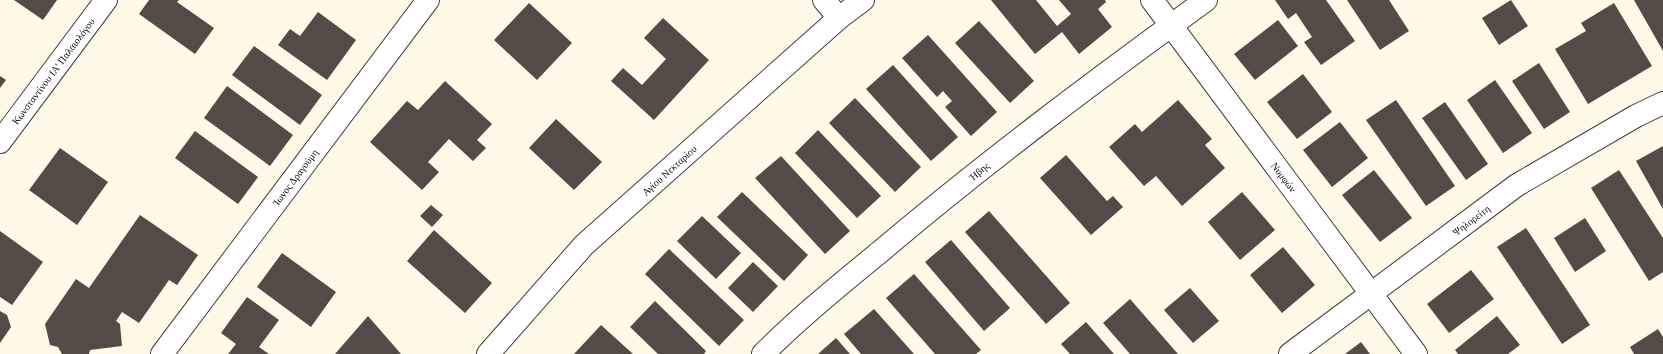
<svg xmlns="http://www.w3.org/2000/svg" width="1663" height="354" viewBox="0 0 1663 354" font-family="Georgia,serif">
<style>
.building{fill:#544a46}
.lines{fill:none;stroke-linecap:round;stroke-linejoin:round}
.minor-casing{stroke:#3e3e3e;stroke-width:24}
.tertiary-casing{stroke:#3e3e3e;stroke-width:24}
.minor{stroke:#fff;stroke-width:22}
.tertiary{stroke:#fff;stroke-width:22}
.labels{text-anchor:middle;stroke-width:4;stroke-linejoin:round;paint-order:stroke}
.street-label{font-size:10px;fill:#0b0b0b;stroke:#fff}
</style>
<rect width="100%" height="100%" fill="#fff9e8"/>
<g class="building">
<path d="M14 0H57L43 20Z"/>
<path d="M149 0H179L177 2 214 28 195 54 139 14Z"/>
<path d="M991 0H1036L1057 26 1071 14 1059 0H1105L1106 2 1098 9 1112 27 1079 54 1062 32 1035 54Z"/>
<path d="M1275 0H1326L1355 41 1321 65 1304 42 1312 37 1296 13 1288 19Z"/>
<path d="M1347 0H1389L1409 31 1380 50Z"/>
<path d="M1511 0 1528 26 1499 45 1482 18Z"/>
<path d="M1634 0H1663V51Z"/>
<path d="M529 3 572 43 537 80 494 40Z"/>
<path d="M1614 3 1652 66 1588 104 1555 49 1586 31 1581 23Z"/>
<path d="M318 12 356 40 327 80 278 45 290 29 300 36Z"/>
<path d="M663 18 709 60 654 120 611 81 623 68 642 85 666 59 644 38Z"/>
<path d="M1278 20 1298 46 1255 80 1234 54Z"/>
<path d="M979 21 1034 81 1010 103 955 43Z"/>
<path d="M928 35 997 112 971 136 945 107 952 101 943 91 937 97 902 58Z"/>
<path d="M254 46 322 95 300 125 232 75Z"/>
<path d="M1539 63 1570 112 1544 129 1512 81Z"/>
<path d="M893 65 958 137 931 161 866 89Z"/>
<path d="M1303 74 1332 112 1297 139 1267 102Z"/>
<path d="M0 76 6 80 0 88Z"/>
<path d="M1495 80 1532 133 1503 153 1467 100Z"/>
<path d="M445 81 492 124 477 140 486 148 473 161 449 139 428 162 439 172 422 190 370 142 407 101 418 110Z"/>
<path d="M227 86 293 135 270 166 204 118Z"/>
<path d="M855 98 921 167 895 192 829 123Z"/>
<path d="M1178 100 1212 139 1205 145 1225 168 1182 206 1156 176 1144 186 1109 147 1135 124 1142 132Z"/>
<path d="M1396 100 1455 186 1426 206 1366 120Z"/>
<path d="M1445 102 1488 164 1466 180 1422 118Z"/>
<path d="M556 119 602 162 574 190 529 148Z"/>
<path d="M1340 122 1368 158 1332 187 1303 150Z"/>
<path d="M818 130 881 196 857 218 795 153Z"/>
<path d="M195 131 258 177 238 204 175 158Z"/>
<path d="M1663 146V209L1636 161Z"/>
<path d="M60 148 108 182 77 225 29 190Z"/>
<path d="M1066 155 1107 201 1113 196 1123 207 1091 235 1040 178Z"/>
<path d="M781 156 850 231 825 254 755 178Z"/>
<path d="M1374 170 1412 218 1380 242 1342 195Z"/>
<path d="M1619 170 1663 238V272L1649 281 1591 188Z"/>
<path d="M742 192 808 255 784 281 717 217Z"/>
<path d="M1242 192 1275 230 1240 260 1208 222Z"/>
<path d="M431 205 443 215 432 227 420 216Z"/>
<path d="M989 211 1070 303 1046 324 965 232Z"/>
<path d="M140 215 198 255 177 285 169 280 139 323 122 312 116 321 120 324 122 346 90 350 89 354H62L58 347 50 345 45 324 76 279 89 288Z"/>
<path d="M702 216 741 253 716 279 677 241Z"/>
<path d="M1585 218 1606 251 1575 272 1554 238Z"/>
<path d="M1526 228 1590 325 1562 344 1497 247Z"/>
<path d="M434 230 492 283 465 313 407 261Z"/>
<path d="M0 231 43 262 12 305 0 297Z"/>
<path d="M951 240 1010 308 984 331 925 262Z"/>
<path d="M1283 247 1315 285 1282 313 1250 275Z"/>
<path d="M669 249 744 320 719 346 645 274Z"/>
<path d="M282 253 336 292 311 327 257 287Z"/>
<path d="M753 262 778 286 753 312 728 288Z"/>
<path d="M1471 270 1494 299 1449 333 1427 304Z"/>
<path d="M914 274 981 350 976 354H935L886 298Z"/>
<path d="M1190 288 1219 321 1193 343 1164 310Z"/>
<path d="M247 297 279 320 259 347 269 354H228L236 344 221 333Z"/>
<path d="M1130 299 1178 354H1130L1103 323Z"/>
<path d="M655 301 706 351 704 354H658L630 327Z"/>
<path d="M874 309 914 354H861L844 334Z"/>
<path d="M0 311 7 315 11 327 0 343Z"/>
<path d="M368 316 401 354H335Z"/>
<path d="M1497 316 1520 345 1508 354H1458L1455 350Z"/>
<path d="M1086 322 1114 354H1070L1061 344Z"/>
<path d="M601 325 633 354H574Z"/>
<path d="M1658 329 1663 337V354H1634L1630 347Z"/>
<path d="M836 338 850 354H818Z"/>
<path d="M1361 342 1370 354H1345Z"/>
</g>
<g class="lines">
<defs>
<g id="minor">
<path d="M824 0 839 18"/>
<path d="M1152 0 1416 354"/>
<path d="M0 142 106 0"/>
<path d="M162 354 428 0"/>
<path d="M763 354C800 317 841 284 881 251 986 162 1096 80 1206 0"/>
<path d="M1290 354 1517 185 1636 116 1663 103"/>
</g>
<path id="tertiary" d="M488 354 584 245 839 18 863 0"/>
</defs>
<use href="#minor" class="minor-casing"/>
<use href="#tertiary" class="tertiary-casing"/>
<use href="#minor" class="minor"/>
<use href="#tertiary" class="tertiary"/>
</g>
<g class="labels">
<g class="street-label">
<text transform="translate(53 71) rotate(-53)" y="4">Κωνσταντίνου ΙΑ' Παλαιολόγου</text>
<text transform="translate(669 170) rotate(-42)" y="4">Αγίου Νεκταρίου</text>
<text transform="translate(979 171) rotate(-39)" y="4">Ήβης</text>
<text transform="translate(295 177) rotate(-53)" y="4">Ίωνος Δραγούμη</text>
<text transform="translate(1284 177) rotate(53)" y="4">Νυμφών</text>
<text transform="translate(1471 220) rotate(-37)" y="4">Ψηλορείτη</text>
</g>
</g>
</svg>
